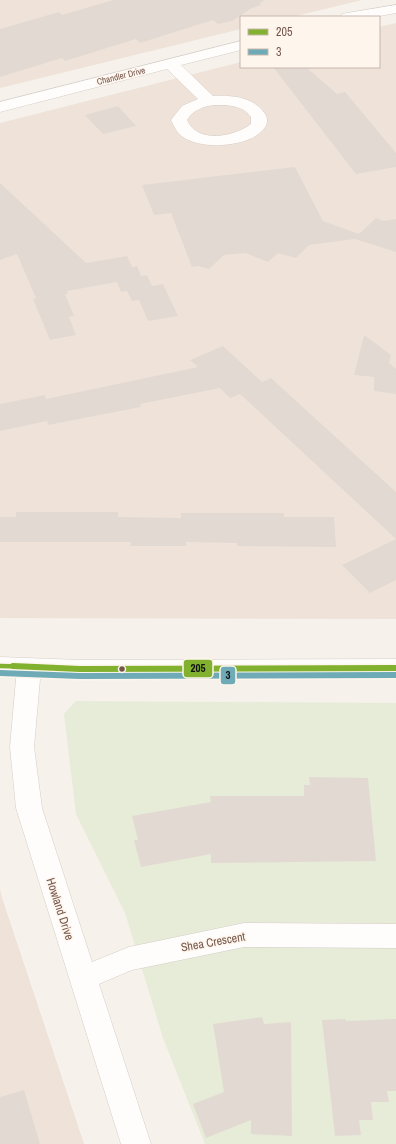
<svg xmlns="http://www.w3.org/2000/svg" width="396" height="1144" viewBox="0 0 396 1144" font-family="'Archivo Narrow',sans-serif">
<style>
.residential{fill:#efe3d9}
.green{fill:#e6ecd7}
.building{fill:#e3d9d3}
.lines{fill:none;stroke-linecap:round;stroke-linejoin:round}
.minor-casing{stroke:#d5cdc8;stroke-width:1}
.secondary-casing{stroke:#d6cdc8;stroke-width:1}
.minor{fill:#fefdfc;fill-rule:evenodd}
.secondary{fill:#fefdfc;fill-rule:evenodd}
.bus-1-far1-casing{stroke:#fef6ed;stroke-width:8}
.bus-1-casing{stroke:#fef6ed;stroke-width:9}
.bus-2-casing{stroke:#fef6ed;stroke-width:9}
.bus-1-far1{stroke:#82b12f;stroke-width:4.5}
.bus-1{stroke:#82b12f;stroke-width:6}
.bus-2{stroke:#6eabb6;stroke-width:6}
.bus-dot{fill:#74564c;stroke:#fef6ed;stroke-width:1.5}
.labels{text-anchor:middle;stroke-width:3;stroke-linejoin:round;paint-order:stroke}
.far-street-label{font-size:9px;fill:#74564c;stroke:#fef6ed}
.near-street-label{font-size:12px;fill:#74564c;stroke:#fef6ed}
.line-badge{stroke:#fef6ed;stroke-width:1.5}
.pale-badge-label{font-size:11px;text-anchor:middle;font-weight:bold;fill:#111}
</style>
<rect width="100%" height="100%" fill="#f6f1eb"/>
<g class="residential">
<path d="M0 0H362L292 17H241V29L0 88Z"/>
<path d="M396 23V619L0 618V123L241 62V67H379V27Z"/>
<path d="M0 889 2 898 84 1144H0Z"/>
</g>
<path class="green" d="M76 701 396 703V1144H205L163 1038 125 913 76 814 64 714Z"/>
<g class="building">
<path d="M113 0H265L260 3 261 5 252 8 232 21 218 24 213 20 140 43 136 39 65 61 62 58 0 77V29L59 12 62 15Z"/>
<path d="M273 67H306L337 94 345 92 396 153V167L356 174Z"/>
<path d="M118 106 136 126 103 134 85 115Z"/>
<path d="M295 167 323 221 359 234 376 218 384 221 396 219V252L355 239 309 245 296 258 278 253 268 262 245 253 224 255 209 269 198 266 192 267 171 213 154 215 142 185Z"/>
<path d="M0 183 86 263 127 256 132 267 137 266 141 276 147 275 152 286 163 284 178 316 148 321 139 300 132 301 127 291 121 292 117 282 67 291 68 294H65L74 316 69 317 76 335 50 340 33 299 36 298 17 254 0 260Z"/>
<path d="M364 335 391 355 389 363 396 369V394L374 391V377L354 375Z"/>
<path d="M223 346 262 382 271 378 396 492V580L370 593 342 565 396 539 240 394 230 398 220 388 140 404 141 407 48 425 47 421 0 431V404L45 395 46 399 198 367 190 360Z"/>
<path d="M16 512H118V517L181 518V513H284V517H334L336 547 237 546V543L186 542V546H130L131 542H0V517H16Z"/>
<path d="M309 777 368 778 376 861 211 863V854L141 867 134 840H138L132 816 211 802 210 796H304V785H310Z"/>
<path d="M262 1017 264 1024 291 1022 292 1136 251 1134V1120L206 1138 193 1104 224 1092 213 1024Z"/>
<path d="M345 1019 346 1021 396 1019V1091H387L389 1102H371L373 1120H359L361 1135 335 1136 322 1020Z"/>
<path d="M24 1090 40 1144H0V1097Z"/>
</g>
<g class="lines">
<defs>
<g id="minor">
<path d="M396 5V13L374 17H340L342 14 347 13Z"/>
<path d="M241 41V50L181 65 213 96C232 95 254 97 265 114 269 120 267 126 262 131 246 147 202 150 183 137 177 133 174 126 171 120L182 106 198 99 167 69 0 112V102ZM215 105C228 105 243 105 251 117V124C234 137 197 144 187 120 193 110 204 106 215 105Z"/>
<path d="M29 659 37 662 41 668 34 747 42 808 92 962 129 947 244 923 396 924V948L244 947 132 970 99 984 151 1144H121L16 808 10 747 17 668 21 662Z"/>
</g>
<path id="secondary" d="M0 657 80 660 396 659V677L80 678 0 675Z"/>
</defs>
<use href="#minor" class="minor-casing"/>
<use href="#secondary" class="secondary-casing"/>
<use href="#minor" class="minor"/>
<use href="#secondary" class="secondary"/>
<defs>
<path id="bus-1-far1" d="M0 666 40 667"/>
<path id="bus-1" d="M13 666 80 669 396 668"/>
<path id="bus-2" d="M0 673 80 676 396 675"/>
</defs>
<use href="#bus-1-far1" class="bus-1-far1-casing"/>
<use href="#bus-1" class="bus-1-casing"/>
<use href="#bus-2" class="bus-2-casing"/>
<use href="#bus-1-far1" class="bus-1-far1"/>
<use href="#bus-1" class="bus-1"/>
<use href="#bus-2" class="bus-2"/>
</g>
<circle class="bus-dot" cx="122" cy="669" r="3.5"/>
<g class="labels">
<g class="far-street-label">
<text transform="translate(121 76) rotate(-14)" y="3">Chandler Drive</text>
</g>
<g class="near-street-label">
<text transform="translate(60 909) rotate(72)" y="4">Howland Drive</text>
<text transform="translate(213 942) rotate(-10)" y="4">Shea Crescent</text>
</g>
</g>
<g class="line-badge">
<rect x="183" y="659" width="30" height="19" rx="4" fill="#82b12f"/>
<rect x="220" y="666" width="16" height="19" rx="4" fill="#6eabb6"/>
</g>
<g class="pale-badge-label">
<text x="198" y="672">205</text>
<text x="228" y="679">3</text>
</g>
<rect x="240" y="16" width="140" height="52" fill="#fef6ed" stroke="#c7b6ad"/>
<rect x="248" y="29" width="20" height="6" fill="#82b12f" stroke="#c7b6ad"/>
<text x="276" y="36" font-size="12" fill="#74564c">205</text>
<rect x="248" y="49" width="20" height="6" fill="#6eabb6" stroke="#c7b6ad"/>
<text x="276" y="56" font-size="12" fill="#74564c">3</text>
</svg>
